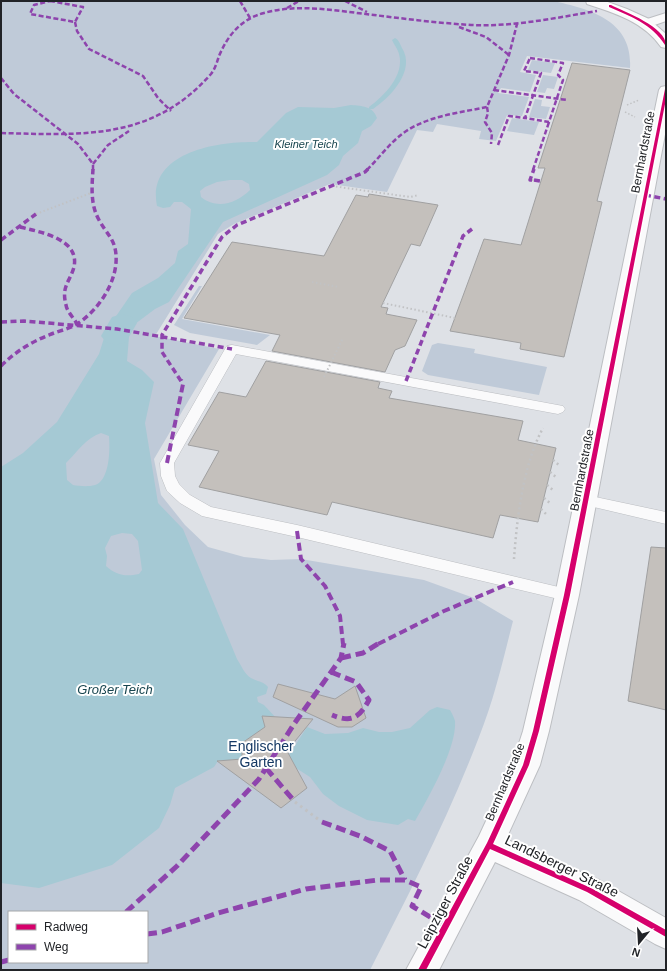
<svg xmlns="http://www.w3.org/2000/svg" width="667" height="971" viewBox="0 0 667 971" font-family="Arial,sans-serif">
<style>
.green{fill:#bfcad8;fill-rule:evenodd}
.water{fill:#a5c9d4;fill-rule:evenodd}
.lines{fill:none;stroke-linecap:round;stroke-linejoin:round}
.stream{fill:#a5c9d4;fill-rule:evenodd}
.canal{fill:#a5c9d4;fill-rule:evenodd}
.building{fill:#c4c0bc;stroke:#a0a0a1}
.lane-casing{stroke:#bcbec2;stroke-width:1}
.street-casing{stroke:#bcbec2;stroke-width:2}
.secondary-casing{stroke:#bcbec2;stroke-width:2}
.path-far3{stroke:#c1c2c4;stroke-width:1.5;stroke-dasharray:1.5 2;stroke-linecap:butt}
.path-far2{stroke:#c1c2c4;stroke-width:2;stroke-dasharray:1.5 2.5;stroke-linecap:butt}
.path-far1{stroke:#c1c2c4;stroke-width:2.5;stroke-dasharray:2 3;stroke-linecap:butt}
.path{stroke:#c1c2c4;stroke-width:3;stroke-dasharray:2.5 4;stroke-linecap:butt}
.lane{fill:#fafafb;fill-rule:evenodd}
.street{fill:#fafafb;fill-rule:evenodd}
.secondary{fill:#fafafb;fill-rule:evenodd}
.path-bridge{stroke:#c1c2c4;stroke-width:2;stroke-dasharray:1.5 2.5;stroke-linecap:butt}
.quiet-far3{stroke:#8e44ad;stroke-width:2.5;stroke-dasharray:5 2.5;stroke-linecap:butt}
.quiet-far2{stroke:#8e44ad;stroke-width:3.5;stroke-dasharray:6 3.5;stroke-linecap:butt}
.quiet-far1{stroke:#8e44ad;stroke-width:4;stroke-dasharray:8 4;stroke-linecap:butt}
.quiet{stroke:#8e44ad;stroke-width:5;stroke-dasharray:10 5;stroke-linecap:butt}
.cycleway-casing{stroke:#fff;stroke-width:3}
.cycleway{fill:#d6006c;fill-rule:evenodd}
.labels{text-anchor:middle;stroke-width:4;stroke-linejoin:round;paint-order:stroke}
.far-water-label{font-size:11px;font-style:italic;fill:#17444e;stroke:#fff}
.street-label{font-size:12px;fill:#212327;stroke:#fff}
.water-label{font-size:13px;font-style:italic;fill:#17444e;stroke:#fff}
.near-park-label{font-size:14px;fill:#143863;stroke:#fff}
.near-street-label{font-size:14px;fill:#212327;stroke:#fff}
</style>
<rect width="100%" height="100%" fill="#dee1e6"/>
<g class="green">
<path d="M1 1H553C591 9 633 21 630 68L527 56 520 72 536 75 530 92 501 88 498 93 529 97 522 116 507 115 496 141 479 139 481 131 437 124 433 132 417 130 387 192 330 184 234 224 218 234 155 336 219 349 154 459 161 495 185 525 208 547 244 557 271 560 301 559 424 580 474 598 513 621C503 660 494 700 479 737 448 818 409 894 370 970H1ZM9 912H147V962H9Z"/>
<path d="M532 60 555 63 551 73 528 70Z"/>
<path d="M543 75 558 77 554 89 547 88 545 93 537 92Z"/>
<path d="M535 99 542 100 541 106 550 107 546 119 529 117Z"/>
<path d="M512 118 539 122 534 135 507 131Z"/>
<path d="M199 286H202L182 319 270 335 257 345 190 333 174 325Z"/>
<path d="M438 343 475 349 474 353 547 367 539 395 428 375 422 371 432 345Z"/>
</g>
<g class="water">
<path d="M351 105C362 106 373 106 377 118L371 126 362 131 358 143 343 156 339 165 327 175 223 222 169 302 155 309 135 324 112 322 132 293 158 278 175 263 178 251 188 244 191 209 182 202H174L170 207 163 208 157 206C146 152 218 141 257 142L286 113 298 107 334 108ZM230 180H242L249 184 250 190C237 203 217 210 201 197L200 191 205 187 217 182Z"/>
<path d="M105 335 129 337 127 361 142 370 154 382 145 423 158 503 183 529 237 659C241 665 245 675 251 678 258 682 263 681 268 687L266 694 257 697 258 702 264 705 278 720 242 743 243 755 236 761H218L214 767 175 788 170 805 159 828 112 865 39 888 1 883V467L23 453 57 422 99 354ZM101 433 109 436C110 449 110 480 95 485 88 487 79 486 73 485L67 480 66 463C77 452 86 438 101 433ZM122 533 132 534 138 541 142 570 139 574C125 577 116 575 106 566L107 556 105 548 111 536Z"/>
<path d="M437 707 450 710C452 714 454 717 455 721 457 748 428 798 415 821L408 819 398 825 367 820 339 806 323 794 310 777 285 761 307 727 325 734 348 733 363 728 379 732H392L410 728 430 710Z"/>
</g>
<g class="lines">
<path class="stream" d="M395 38C399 40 400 44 402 48 416 70 391 97 373 109H369V107C384 96 405 75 399 54 398 49 394 45 392 40Z"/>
<path class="canal" d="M122 314 132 317 137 323 126 342 116 345 106 342 101 336 112 317Z"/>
</g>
<g class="building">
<path d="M572 63 630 70 597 201 602 202 564 357 520 349 521 343 450 331 484 239 521 245 545 168H538Z"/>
<path d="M369 194 438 205 420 246 411 244 381 307 388 308 386 314 417 320 405 346 395 350 385 372 272 351 280 335 184 318 232 242 324 256 356 195 368 197Z"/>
<path d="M266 361 380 382 378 388 392 391 389 398 523 421 518 440 556 448 538 522 500 515 493 538 332 502 327 515 199 487 219 451 188 445 219 392 246 397Z"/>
<path d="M651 547 666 548V710L628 701Z"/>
<path d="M278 684 335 699 355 686 366 718 352 727H338L273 697Z"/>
<path d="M262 716 313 719 287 751 307 788 281 808 217 761 242 759V743L265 727Z"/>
</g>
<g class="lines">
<defs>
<g id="lane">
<path d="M232 345 563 406 565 409 563 412 558 414 236 354 174 463 175 476 179 484 190 495 211 507 297 525 567 589 573 591 575 595 573 599 567 601 297 537 202 516 180 503 167 491 161 476 160 463 225 349 227 346Z"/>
<path d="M586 495 666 512V524L581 504 578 500 581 496Z"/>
</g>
<path id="street" d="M666 13V21L646 28 641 27 639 24 641 21Z"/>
<g id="secondary">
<path d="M586 1H605L627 9 649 19 666 34V48L661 47C644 22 615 13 587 4Z"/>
<path d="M666 86V129L579 595 549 731 540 765 506 839 599 880 666 918V949L655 944 579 900 495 862 439 970H406L479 836 512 765 523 731 555 595 659 90 661 87Z"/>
</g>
</defs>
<use href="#lane" class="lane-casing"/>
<use href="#street" class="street-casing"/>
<use href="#secondary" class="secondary-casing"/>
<g class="path-far3">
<path d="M627 105 639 100"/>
<path d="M625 112 635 117"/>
</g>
<g class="path-far2">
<path d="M532 180H534"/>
<path d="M332 186 410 197 419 195"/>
<path d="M36 214 91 193"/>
<path d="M312 282 339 287"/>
<path d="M383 303 455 318"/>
</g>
<g class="path-far1">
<path d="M553 460 560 466"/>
<path d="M550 472 557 478"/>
<path d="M547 485 554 491"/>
<path d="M544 498 551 504"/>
<path d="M541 509 548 516"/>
<path d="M514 559C517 518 523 465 543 428"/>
</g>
<g class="path">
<path d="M246 768 258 761"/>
<path d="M295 802 322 822"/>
</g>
<use href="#lane" class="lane"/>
<use href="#street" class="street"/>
<use href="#secondary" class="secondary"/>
<path class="path-bridge" d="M324 377 343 338"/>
<g class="quiet-far3">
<path d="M50 1 83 7 75 22 30 14 34 5Z"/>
<path d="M240 1 250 18"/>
<path d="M345 1 367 12"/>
<path d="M287 8 299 1"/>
<path d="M75 22 77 31 89 49 143 76 158 98 171 111"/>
<path d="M459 27 486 37 509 55"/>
<path d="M530 58 563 63 558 75 563 80 549 122 525 118 541 73 524 71Z"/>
<path d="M1 78 14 94 78 144 93 164V170"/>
<path d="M494 90 567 100"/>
<path d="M487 107 488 113 485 122 492 133 491 144"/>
<path d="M1 133C82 135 152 141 211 74 215 69 217 62 219 56 228 35 241 19 264 13 300 3 337 11 374 15 406 19 439 23 471 25 513 27 555 18 597 11"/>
<path d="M498 145 509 116 525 118"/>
<path d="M93 164 108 145 129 131"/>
<path d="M367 170C378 159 389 144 402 134 426 116 458 113 487 107L509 55 517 24"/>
<path d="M533 170 549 122"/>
</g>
<g class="quiet-far2">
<path d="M532 180H530L534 169"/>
<path d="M534 180 540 181"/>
<path d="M645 195 666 199"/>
<path d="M20 227C39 232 80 238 74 267 70 282 61 286 66 305 67 312 74 318 77 324"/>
<path d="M1 240 36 214"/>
<path d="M1 322 24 321 117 329 232 349"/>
<path d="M1 366C15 352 31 342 49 335 58 331 69 329 77 324 99 310 118 281 116 255 115 239 106 233 99 220 90 204 92 186 93 169"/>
<path d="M181 381 162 352V335L222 237 237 225 365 172 368 169"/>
<path d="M406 381 463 236 472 229"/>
</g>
<g class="quiet-far1">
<path d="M167 463 183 384 181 380"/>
<path d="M297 531 301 559 325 586 340 616 343 644"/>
<path d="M378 644 444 611 513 582"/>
</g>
<g class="quiet">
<path d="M341 658 363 653 379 643"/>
<path d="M331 672 356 682 369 700C359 718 352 723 332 715"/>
<path d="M258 761 269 763"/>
<path d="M266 768 295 802"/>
<path d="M322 822 360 836 390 851 405 880"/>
<path d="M126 912 177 866 259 779 294 724 341 658 344 643"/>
<path d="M147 934 162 932 218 913 306 889 378 880H405L421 887 412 906 445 926"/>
<path d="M1 962 9 960"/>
</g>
<defs>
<g id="cycleway">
<path d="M609 5H611C625 12 666 27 666 45H665C651 23 631 17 609 7Z"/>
<path d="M665 89H666V99L570 595 539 731 529 765 493 844 591 888 666 930V937L587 892 490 849 426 970H418L487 843 523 765 533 731 564 595Z"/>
</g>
</defs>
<use href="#cycleway" class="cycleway-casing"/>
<use href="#cycleway" class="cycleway"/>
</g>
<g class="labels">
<g class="far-water-label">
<text x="306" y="148">Kleiner Teich</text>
</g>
<g class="street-label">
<text transform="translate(643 152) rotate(-79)" y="4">Bernhardstraße</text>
<text transform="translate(582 470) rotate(-79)" y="4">Bernhardstraße</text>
<text transform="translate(505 782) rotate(-67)" y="4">Bernhardstraße</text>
</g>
<g class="water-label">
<text x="115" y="694">Großer Teich</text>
</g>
<g class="near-park-label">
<text x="261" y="751">Englischer<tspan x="261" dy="16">Garten</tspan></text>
</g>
<g class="near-street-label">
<text transform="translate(562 866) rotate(26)" y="5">Landsberger Straße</text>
<text transform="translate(445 902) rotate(-62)" y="5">Leipziger Straße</text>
</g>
</g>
<rect width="667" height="971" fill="none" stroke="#212327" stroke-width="4"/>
<rect x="8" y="911" width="140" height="52" fill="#ffffff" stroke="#a6a7a9"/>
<rect x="16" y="924" width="20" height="6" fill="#d6006c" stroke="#a6a7a9"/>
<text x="44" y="931" font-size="12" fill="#212327">Radweg</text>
<rect x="16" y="944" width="20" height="6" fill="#8e44ad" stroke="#a6a7a9"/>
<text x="44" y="951" font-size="12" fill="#212327">Weg</text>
<g transform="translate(639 943) rotate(198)" stroke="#ffffff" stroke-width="3" paint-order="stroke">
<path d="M0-3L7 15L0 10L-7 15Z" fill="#212327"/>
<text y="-6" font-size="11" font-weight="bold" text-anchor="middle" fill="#212327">N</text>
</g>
</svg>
